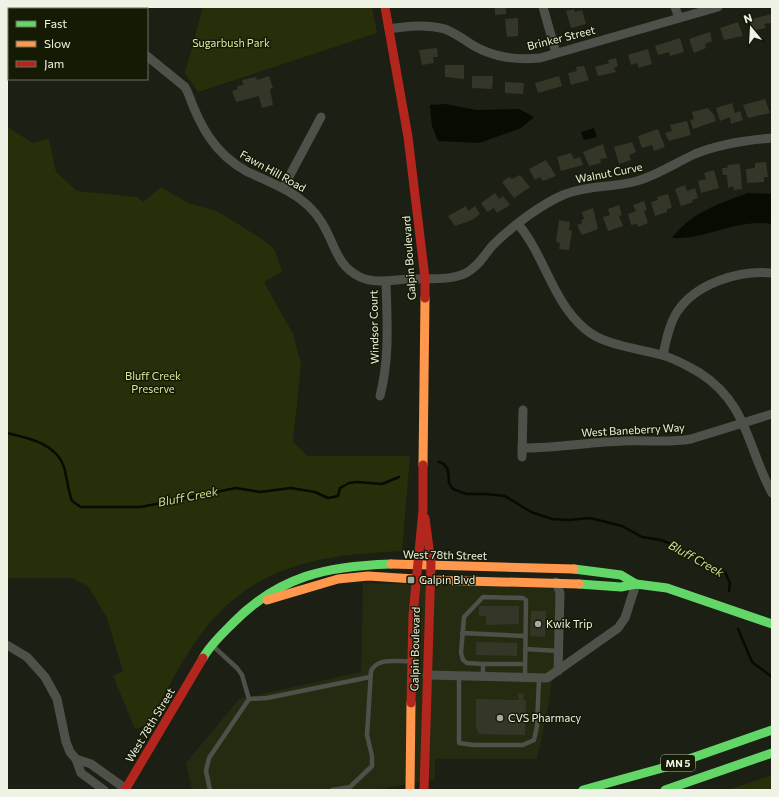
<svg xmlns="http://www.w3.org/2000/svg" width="779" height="797" viewBox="0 0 779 797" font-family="Commissioner,sans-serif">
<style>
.built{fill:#252b10}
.green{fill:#272f0a}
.water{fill:#070b02}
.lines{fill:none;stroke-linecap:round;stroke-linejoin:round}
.stream{stroke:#070b02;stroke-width:2.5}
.building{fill:#343728}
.lane{stroke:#4e504a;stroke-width:4.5}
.street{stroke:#4e504a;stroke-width:9}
.fast{stroke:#63d668;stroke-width:9}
.slow{stroke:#ff974d;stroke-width:9}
.jam{stroke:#b3261e;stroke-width:9}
.poi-dot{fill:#a5a99c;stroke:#151a05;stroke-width:1.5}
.labels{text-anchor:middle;stroke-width:3;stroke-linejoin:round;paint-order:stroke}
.shield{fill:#151a05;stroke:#aeb2a2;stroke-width:1}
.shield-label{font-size:10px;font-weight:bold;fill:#eff3e5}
.street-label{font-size:11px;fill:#eff3e5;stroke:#151a05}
.park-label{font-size:11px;fill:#d6ea9e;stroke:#151a05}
.poi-label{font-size:11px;fill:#eff3e5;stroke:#151a05;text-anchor:start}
.water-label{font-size:12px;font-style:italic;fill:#cade93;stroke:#151a05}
</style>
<rect width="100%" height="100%" fill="#1c1f13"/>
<path class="built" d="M363 583 552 587 558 596 554 666 548 707 537 759H435V779L375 790H192L186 763 239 699 361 672Z"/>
<g class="green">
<path d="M203 7H372L377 33 198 92 185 73Z"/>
<path d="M7 126 32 143 49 139 56 172 77 191 137 197 143 202 161 187 188 203 217 211 259 237 275 250 282 272 264 282 293 334 301 364 293 441 307 456H410L402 551C326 555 261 562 208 625 184 654 166 693 146 726L135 729 113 676 123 671 107 618 88 586 72 578H7Z"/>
<path d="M772 775V790H728Z"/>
</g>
<g class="water">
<path d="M445 104 476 110 519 109 534 117 521 128 479 143 438 141 432 126 430 105Z"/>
<path d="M594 128 597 137 584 140 581 132Z"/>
<path d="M748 193 772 194V224C737 218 706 240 672 238 692 212 718 204 748 193Z"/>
</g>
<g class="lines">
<g class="stream">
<path d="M7 433C28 438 56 443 64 467 67 478 68 490 72 501L81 507H141L236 488 260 492 291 488 315 492 328 498 338 496 340 488 349 483 357 482 382 484 399 477"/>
<path d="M439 462 444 464 448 470 449 483 453 489 466 494H485L505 496 531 512 552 519 569 520 590 518 622 526 642 537 661 540 676 546 699 558 717 573 725 572 730 583 729 591"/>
<path d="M738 629 752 662 772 677"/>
</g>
</g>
<g class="building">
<path d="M495 7H506V14L495 15Z"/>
<path d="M574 9 575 12 582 10 586 24 571 28 566 11Z"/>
<path d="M772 14V23L764 24 766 28 751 31 748 20Z"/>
<path d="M518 18V36L507 37 505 19Z"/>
<path d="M738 22 743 36 724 40 720 28Z"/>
<path d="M710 32 712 41 705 44 706 48 694 53 689 39Z"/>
<path d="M680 38 684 52 670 56 669 52 658 55 655 46Z"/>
<path d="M437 48 438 57H433L434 63 422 65 419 50Z"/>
<path d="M648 49 652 64 639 68 637 63 631 65 628 55Z"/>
<path d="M616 58 618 66 614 68 616 72 598 76 595 67 609 63 608 60Z"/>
<path d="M445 65H464V79L445 77Z"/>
<path d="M584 66 589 80 571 85 568 73 577 71 576 67Z"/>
<path d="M269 76 273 88 270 89 273 105 262 108 259 96 236 102 232 91 238 89 237 86 243 85 242 80 256 77 257 80Z"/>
<path d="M472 76H493L492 89 472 88Z"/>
<path d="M559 76 562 86 538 93 535 83Z"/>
<path d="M505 82 524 83 523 94 505 93Z"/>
<path d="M765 99 770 113 748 118 743 105Z"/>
<path d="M732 103 735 113 740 111 743 120 731 124 730 117 720 121 716 108Z"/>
<path d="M708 108 714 115 716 121 693 129 690 120 694 119 692 112Z"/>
<path d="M687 121 691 135 669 141 665 133 672 131 670 125Z"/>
<path d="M658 129 665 147 654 151 652 145 642 148 638 136Z"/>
<path d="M632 142 636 152 629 155 631 160 619 164 614 147Z"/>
<path d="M603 144 607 158 600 159 601 163 589 166 583 152Z"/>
<path d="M571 153 574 159 580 157 583 165 561 171 557 157Z"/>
<path d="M546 160 556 176 543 181 540 177 535 180 529 169Z"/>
<path d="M766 162 768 177H764V182L747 183 746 169 755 168V163Z"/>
<path d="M740 164 742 189 734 190 733 186 728 188 727 175H723L722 168H727L728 165Z"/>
<path d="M714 170 719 188 701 193 698 181 706 179 704 173Z"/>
<path d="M520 175 530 187 514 198 502 182 509 177 512 179Z"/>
<path d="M685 185 687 191 695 188 698 198 692 200 693 202 681 206 675 189Z"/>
<path d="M495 193 499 199 503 196 510 205 497 213 494 208 487 212 481 203Z"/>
<path d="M668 194 672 208 667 209V212L655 216 651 202 658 200 657 197Z"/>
<path d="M644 201 647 210 644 211 648 223 638 227 637 224 631 225 628 214 636 211 633 205Z"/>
<path d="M619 205 622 215 619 216 623 226 608 231 603 217 610 215 608 209Z"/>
<path d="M466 206 468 211 475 206 480 214 472 220 455 226 448 216Z"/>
<path d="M593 208 598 229 582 235 577 225 582 223 581 220 584 219 582 212Z"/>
<path d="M559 220 570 222 569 230 572 231 569 250 559 249 560 243 556 242Z"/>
<path d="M479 606H519V624L486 625V616H479Z"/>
<path d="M531 611H546L545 637 530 636Z"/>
<path d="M476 642 517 643V656L476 655Z"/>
<path d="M518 693 524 694 523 700H526L525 735 479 734 476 727V699L519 700Z"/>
</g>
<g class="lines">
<g class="lane">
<path d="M462 633 525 636"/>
<path d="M525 649 559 651"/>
<path d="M483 664H525"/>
<path d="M459 676V743L474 745H523L534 740 537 726 539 678"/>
<path d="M483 677V664L467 663 463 660 461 653 464 617 483 597 523 598 526 600 525 677"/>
<path d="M249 699 267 698 370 677"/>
<path d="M210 790 206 771 209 758 249 699 242 675 237 668 214 647"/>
<path d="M332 790 350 787 372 766V756L367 735 371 671C378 657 396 662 410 661"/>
</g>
<g class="street">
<path d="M543 7 556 53"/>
<path d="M675 7 679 18"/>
<path d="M130 9V7"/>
<path d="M389 29C408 26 426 24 445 29 455 33 465 40 474 46 496 58 516 60 540 58L718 7"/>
<path d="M147 56 185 87 188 93C200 126 214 153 246 171 264 180 284 187 300 199 311 207 321 219 327 232 336 250 340 268 360 277 374 284 394 280 409 279 427 278 450 281 466 273 479 266 484 255 493 245 511 227 540 205 563 195 587 185 612 188 637 181 658 175 675 163 695 154 719 144 746 140 772 138"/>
<path d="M283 188 321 117"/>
<path d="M518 224C545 256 552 301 585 329 605 346 637 348 662 355 676 359 688 366 700 373 748 404 747 447 772 493"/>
<path d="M663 355C666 341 669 325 677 312 696 283 739 270 772 273"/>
<path d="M380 396C390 357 387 321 386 281"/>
<path d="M522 448C557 448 590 442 624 441 647 440 669 443 691 439L772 414"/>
<path d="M522 457 523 410"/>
<path d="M556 582 560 593 558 671"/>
<path d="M7 645 27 657 45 677 57 699 66 742 70 752 76 759 81 773 104 790"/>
<path d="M427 675 547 678 618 628 625 618 636 584"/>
<path d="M76 759 91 764 126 789"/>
</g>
<g class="fast">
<path d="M574 569 621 575 636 584"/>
<path d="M579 584 621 587 636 584 667 588 772 624"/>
<path d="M203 658C210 645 222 634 233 623 279 576 327 566 391 564"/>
<path d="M583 790 666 767 772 730"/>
<path d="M665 790 772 753"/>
</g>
<g class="slow">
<path d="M423 465 425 298"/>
<path d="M391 564 574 569"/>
<path d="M267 600 338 579 368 576 430 580 579 584"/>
<path d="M410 790 411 703"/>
</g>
<g class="jam">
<path d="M385 7 408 137 425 278V298"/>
<path d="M411 703 413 615 423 510V465"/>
<path d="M125 790 203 658"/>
<path d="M424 790 431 563 425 518"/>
</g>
</g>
<g class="poi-dot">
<rect x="407" y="576" width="8" height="8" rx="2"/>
<circle cx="538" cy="624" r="4"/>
<circle cx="500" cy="718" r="4"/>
</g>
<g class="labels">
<rect class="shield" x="661" y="755" width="34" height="16" rx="3"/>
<g class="shield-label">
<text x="678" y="767">MN 5</text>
</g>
<g class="street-label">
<text transform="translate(561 38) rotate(-14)" y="4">Brinker Street</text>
<text transform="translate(273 171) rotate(29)" y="4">Fawn Hill Road</text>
<text transform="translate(609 173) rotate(-11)" y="4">Walnut Curve</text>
<text transform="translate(409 258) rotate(-94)" y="4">Galpin Boulevard</text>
<text transform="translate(374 327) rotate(-91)" y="4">Windsor Court</text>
<text transform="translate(633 430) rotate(-3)" y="4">West Baneberry Way</text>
<text transform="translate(445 555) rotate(1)" y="4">West 78th Street</text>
<text transform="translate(415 649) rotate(-89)" y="4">Galpin Boulevard</text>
<text transform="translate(150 725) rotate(-59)" y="4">West 78th Street</text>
</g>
<g class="park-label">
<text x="231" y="47">Sugarbush Park</text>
<text x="153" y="380">Bluff Creek<tspan x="153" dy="13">Preserve</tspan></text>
</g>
<g class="poi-label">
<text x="419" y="584">Galpin Blvd</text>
<text x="546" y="628">Kwik Trip</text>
<text x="508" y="722">CVS Pharmacy</text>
</g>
<g class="water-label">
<text transform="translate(188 497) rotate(-11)" y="4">Bluff Creek</text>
<text transform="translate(696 559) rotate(29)" y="4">Bluff Creek</text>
</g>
</g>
<rect width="779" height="797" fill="none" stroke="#eff3e5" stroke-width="16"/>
<rect x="8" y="8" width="140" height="72" fill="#151a05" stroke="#6c715f"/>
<rect x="16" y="21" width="20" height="6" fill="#63d668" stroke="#6c715f"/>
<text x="44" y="28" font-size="12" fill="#eff3e5">Fast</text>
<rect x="16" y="41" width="20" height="6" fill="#ff974d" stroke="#6c715f"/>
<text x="44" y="48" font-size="12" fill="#eff3e5">Slow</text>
<rect x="16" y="61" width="20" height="6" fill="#b3261e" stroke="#6c715f"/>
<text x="44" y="68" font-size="12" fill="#eff3e5">Jam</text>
<g transform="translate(751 28) rotate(342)" stroke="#151a05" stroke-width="3" paint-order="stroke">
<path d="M0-3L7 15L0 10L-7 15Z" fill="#eff3e5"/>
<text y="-6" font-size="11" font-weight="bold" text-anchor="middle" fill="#eff3e5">N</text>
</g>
</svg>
